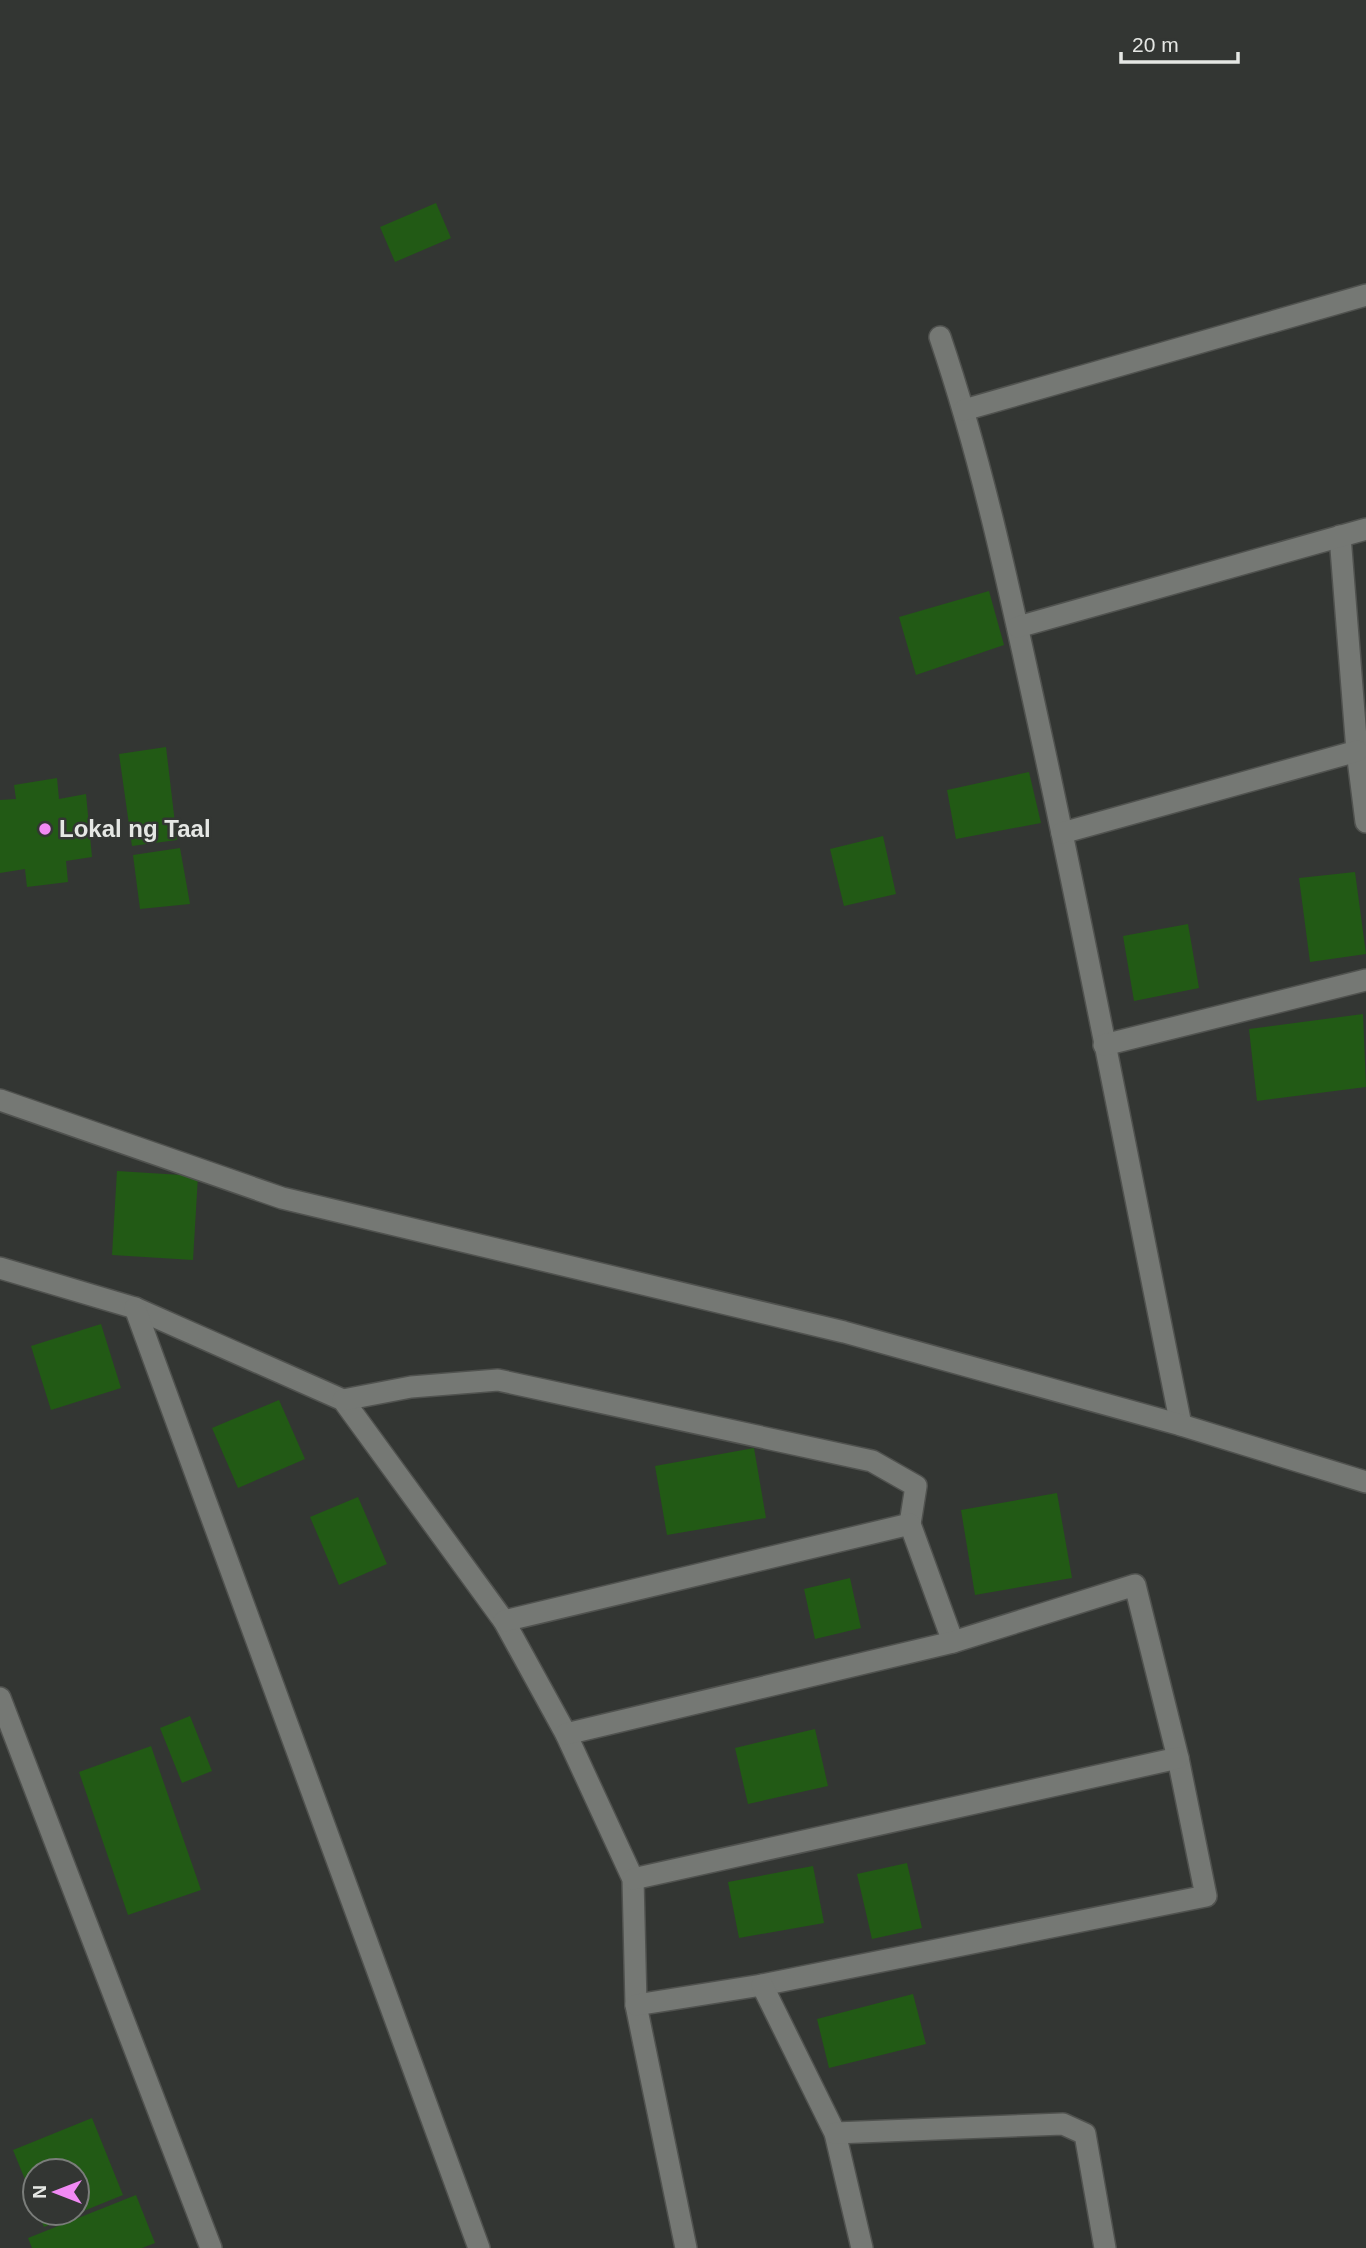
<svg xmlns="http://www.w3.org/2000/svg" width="1366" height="2248" viewBox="0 0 1366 2248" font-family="Arial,sans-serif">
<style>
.building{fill:#225a15}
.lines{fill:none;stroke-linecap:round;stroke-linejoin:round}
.minor-casing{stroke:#50524f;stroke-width:24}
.minor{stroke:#757874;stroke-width:21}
.poi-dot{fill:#f18af4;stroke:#333633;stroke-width:2.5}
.labels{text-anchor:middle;stroke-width:5;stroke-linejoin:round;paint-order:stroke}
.poi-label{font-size:24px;font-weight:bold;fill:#e5e7e4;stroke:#333633;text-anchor:start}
</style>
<rect width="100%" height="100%" fill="#333633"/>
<g class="building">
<path d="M436 203 451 238 395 262 380 227Z"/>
<path d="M989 591 1004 645 916 675 899 617Z"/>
<path d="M166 747 177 840 132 846 119 754Z"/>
<path d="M1029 772 1041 823 956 839 947 790Z"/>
<path d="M57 778 59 799 86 794 92 857 66 861 68 882 27 887 25 869 0 873V800L16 799 14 785Z"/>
<path d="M883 836 896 894 844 906 830 849Z"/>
<path d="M180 848 190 904 140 909 133 855Z"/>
<path d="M1355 872 1366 954 1310 962 1299 878Z"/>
<path d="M1188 924 1199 988 1134 1001 1123 936Z"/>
<path d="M1363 1014 1366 1087 1257 1101 1249 1029Z"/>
<path d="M117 1171 198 1176 193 1260 112 1255Z"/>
<path d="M101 1324 121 1388 51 1410 31 1346Z"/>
<path d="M279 1400 305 1459 238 1488 212 1428Z"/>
<path d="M754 1448 766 1518 667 1535 655 1466Z"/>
<path d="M1057 1493 1072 1578 975 1595 961 1510Z"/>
<path d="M358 1497 387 1564 339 1585 310 1517Z"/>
<path d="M850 1578 861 1628 815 1639 804 1589Z"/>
<path d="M190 1716 212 1771 182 1783 160 1728Z"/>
<path d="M815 1729 828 1786 748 1804 735 1748Z"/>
<path d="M151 1746 201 1890 128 1915 79 1772Z"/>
<path d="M907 1863 922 1928 872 1939 857 1874Z"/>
<path d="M813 1866 824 1923 739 1938 728 1882Z"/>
<path d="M913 1994 926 2044 829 2068 817 2019Z"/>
<path d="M92 2118 123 2195 44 2227 38 2213H77V2171H35V2204L13 2150Z"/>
<path d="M136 2195 155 2243 142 2248H32L28 2238Z"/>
</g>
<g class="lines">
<defs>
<g id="minor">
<path d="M940 337C985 470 1013 607 1043 744 1092 970 1135 1198 1181 1425"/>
<path d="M964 410 1366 295"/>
<path d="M1340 536 1357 751 1366 822"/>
<path d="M1018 627 1366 529"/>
<path d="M1062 833 1357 751"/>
<path d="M1104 1045 1366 980"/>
<path d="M0 1100 282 1198 844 1332 1181 1425 1366 1482"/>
<path d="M0 1268 135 1308 343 1400 504 1621 566 1734 633 1879 636 2005 686 2248"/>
<path d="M135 1308 479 2248"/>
<path d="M343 1400 411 1387 498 1380 872 1461 916 1486 910 1524"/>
<path d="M504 1621 910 1524 953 1642"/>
<path d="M0 1698 211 2248"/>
<path d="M566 1734 953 1642 1135 1585 1178 1758 1206 1896 762 1985 636 2005"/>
<path d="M633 1879 1178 1758"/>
<path d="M762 1985 835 2133 862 2248"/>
<path d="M835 2133 1063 2124 1085 2134 1105 2248"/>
</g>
</defs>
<use href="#minor" class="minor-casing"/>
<use href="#minor" class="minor"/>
</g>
<circle class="poi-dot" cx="45" cy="829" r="7"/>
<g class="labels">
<g class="poi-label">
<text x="59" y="837">Lokal ng Taal</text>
</g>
</g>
<g transform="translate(56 2192) rotate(270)"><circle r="33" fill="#333633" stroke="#7a7d7a" stroke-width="2"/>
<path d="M0-5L12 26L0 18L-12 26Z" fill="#f18af4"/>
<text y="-10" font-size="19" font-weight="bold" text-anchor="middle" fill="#e5e7e4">N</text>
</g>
<path d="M1121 52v10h117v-10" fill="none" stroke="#e5e7e4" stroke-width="3.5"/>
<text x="1132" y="52" font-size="21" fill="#e5e7e4" stroke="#333633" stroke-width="5" paint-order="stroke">20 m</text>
</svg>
